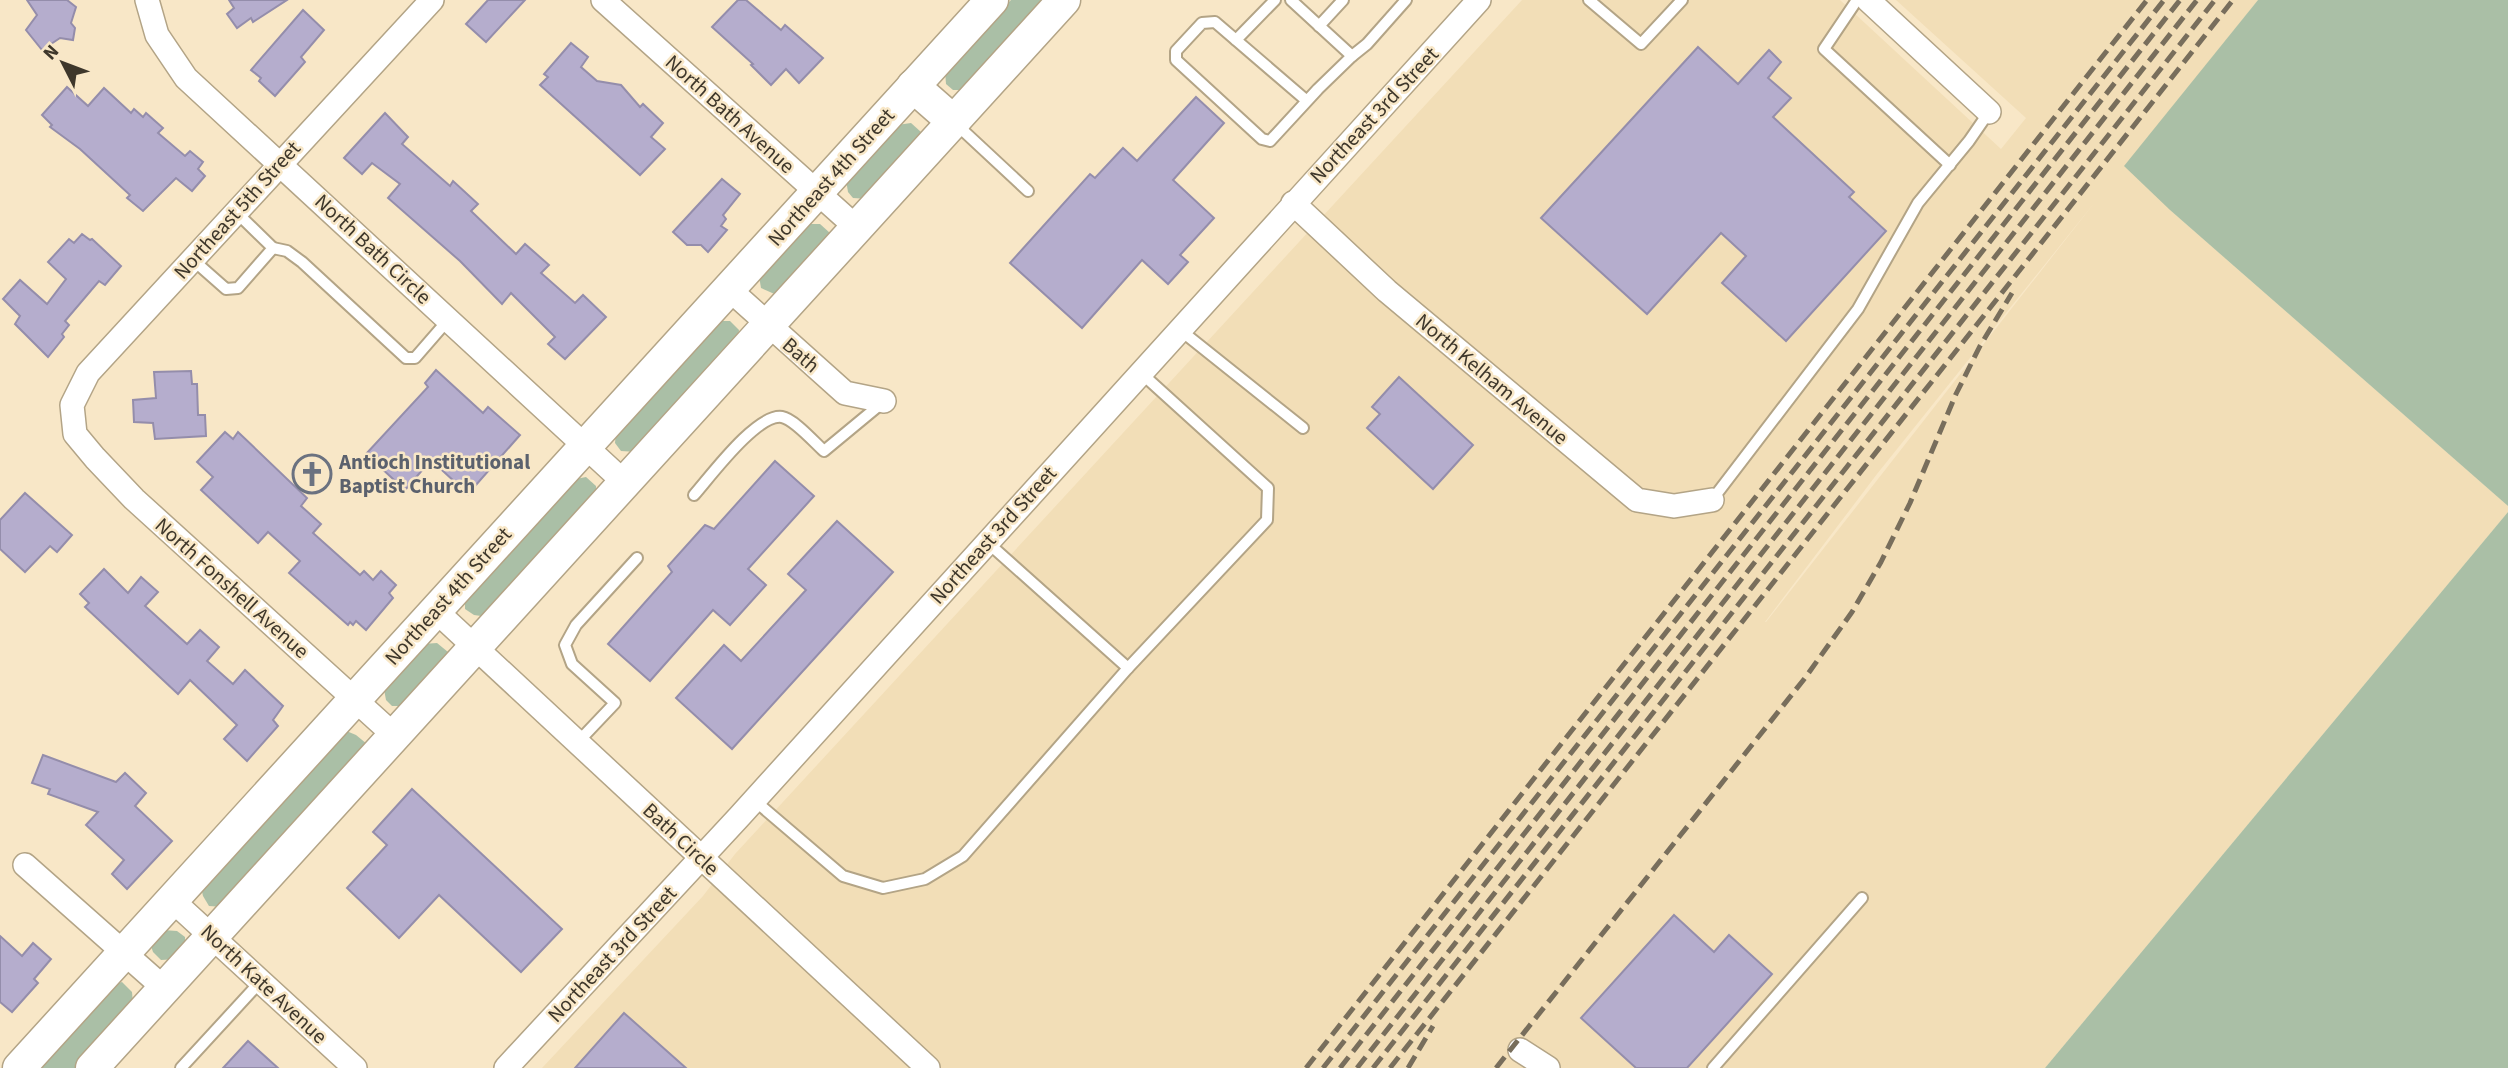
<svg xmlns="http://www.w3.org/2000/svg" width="2508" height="1068" viewBox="0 0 2508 1068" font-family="'Source Sans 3',sans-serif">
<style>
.built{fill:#f2deb7;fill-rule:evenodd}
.green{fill:#aabfa6}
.building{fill:#b5adcd;stroke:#948dab;stroke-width:2}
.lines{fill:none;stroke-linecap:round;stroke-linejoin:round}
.service-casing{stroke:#b3a486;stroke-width:14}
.minor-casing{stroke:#b3a486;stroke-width:26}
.secondary-casing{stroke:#b3a486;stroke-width:35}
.service{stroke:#fff;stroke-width:10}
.minor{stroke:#fff;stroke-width:23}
.secondary{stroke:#fff;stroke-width:32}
.rail{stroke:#786e5c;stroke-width:5;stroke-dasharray:14 7;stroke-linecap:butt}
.labels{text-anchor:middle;stroke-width:5;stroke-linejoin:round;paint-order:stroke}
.street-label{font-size:21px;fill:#3e372b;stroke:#f8e7c7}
.worship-label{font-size:21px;font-weight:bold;fill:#5b616d;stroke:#f8e7c7;text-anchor:start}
</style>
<rect width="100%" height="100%" fill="#f8e7c7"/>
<path class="built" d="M1522 0H1840L2001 149 2026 118 1896 0H2258L2203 70 2170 210 2508 506V512L2045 1068H542L703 896 735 854ZM2095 202 1766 622H1765L1877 474Z"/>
<g class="green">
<path d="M1011 0H1049L968 90H953L946 84 945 71Z"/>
<path d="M2258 0H2508V506L2170 210 2124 166Z"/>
<path d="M911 123 921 132 920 142 869 199 853 198 848 192 846 180 897 125Z"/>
<path d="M805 224H820L830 233 828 243 779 296 761 288 759 276Z"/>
<path d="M715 321H730L739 330 738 340 637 452 621 451 615 443 616 431Z"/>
<path d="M586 477 596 486V498L488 617 474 615 465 609V598L571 480Z"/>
<path d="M2508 512V1068H2045Z"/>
<path d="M437 643 448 652 446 661 405 706H392L386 700 384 689 423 644Z"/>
<path d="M344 730 356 735 367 744 223 907 209 906 203 896 201 887Z"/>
<path d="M163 930 177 931 185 937V950L177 959 161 960 153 952 150 943Z"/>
<path d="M122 982 132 992 133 1004 76 1068H35L110 986Z"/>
</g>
<g class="building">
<path d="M27 0H67L76 7 71 23 75 28 73 40 60 38 42 50 26 30 37 15Z"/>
<path d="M229 0H287L253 22 251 18 237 28 227 14 234 8Z"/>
<path d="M488 0H525L486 42 466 24Z"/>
<path d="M738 0H746L781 30 785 25 823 58 799 83 786 69 771 85 751 65 753 64 712 27Z"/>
<path d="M303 10 324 30 301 57 305 62 275 96 259 81 261 78 251 70Z"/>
<path d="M571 43 588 57 581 67 597 81 621 85 640 107 643 104 663 123 651 137 665 149 640 175 540 85 548 77 544 74Z"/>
<path d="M1698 47 1738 84 1769 50 1781 62 1768 78 1791 98 1773 117 1854 192 1849 197 1886 231 1786 341 1722 283 1746 256 1721 233 1647 314 1541 218Z"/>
<path d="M67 87 88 106 104 88 131 113 134 109 143 117 146 113 163 128 158 133 185 156 190 151 203 162 198 169 205 176 192 191 176 178 143 211 127 198 130 195 80 149 50 127 52 125 42 115Z"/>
<path d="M1196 97 1224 123 1173 180 1214 218 1180 255 1188 262 1168 284 1142 260 1082 328 1010 263 1090 174 1095 178 1123 148 1137 161Z"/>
<path d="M385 113 408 137 402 144 450 186 453 181 478 204 471 211 516 254 525 244 549 265 541 273 575 303 583 295 606 317 565 359 548 344 555 337 511 293 502 304 460 261 388 198 400 184 372 163 362 174 344 158Z"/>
<path d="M722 179 740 194 723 215 726 219 721 226 727 230 708 252 701 245H687L673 232Z"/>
<path d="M82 234 90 240 92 239 121 266 105 285 99 281 65 321 69 325 62 334 64 337 48 357 15 324 20 316 3 299 20 280 47 304 66 279 48 262 69 239 74 243Z"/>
<path d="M436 370 483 413 488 407 520 435 468 494 431 460 405 490 366 454 428 387 425 383Z"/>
<path d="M191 371 192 384H197L198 415H205L206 436 155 439 153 423 134 422 133 400 156 398 154 372Z"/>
<path d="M1399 377 1473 445 1433 489 1367 428 1380 414 1372 407Z"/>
<path d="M225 432 233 439 238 432 307 498 301 506 321 524 313 533 360 575 364 571 373 580 381 571 396 585 389 593 393 598 366 630 356 621 353 625 350 622 348 625 289 573 300 561 268 532 258 543 201 490 213 477 197 462Z"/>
<path d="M775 461 814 496 748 569 766 585 730 625 713 610 650 681 608 644 672 572 668 566 705 525 714 529Z"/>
<path d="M25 493 72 535 57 552 50 546 25 572 0 549V520Z"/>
<path d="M837 521 893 572 732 749 676 698 724 645 741 661 806 590 788 574Z"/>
<path d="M104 569 128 593 141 577 158 592 145 606 187 644 200 630 219 647 207 661 233 684 245 670 283 706 273 720 278 726 247 761 224 739 237 725 190 680 178 694 85 607 89 603 80 594Z"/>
<path d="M43 755 116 782 125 773 146 793 135 806 172 841 127 889 112 874 124 860 86 825 98 812 48 794 50 789 32 783Z"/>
<path d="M412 789 562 929 521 972 439 895 399 938 347 888 387 845 373 832Z"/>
<path d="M1674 915 1714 952 1729 935 1772 974 1687 1068H1636L1581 1018Z"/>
<path d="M0 936 22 956 33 943 51 959 34 979 38 983 12 1012 0 1002Z"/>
<path d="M624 1013 686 1068H575Z"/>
<path d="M248 1041 278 1068H223Z"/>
</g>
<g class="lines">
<defs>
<g id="service">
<path d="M1291 0 1352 56 1367 44 1406 0"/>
<path d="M1589 0 1641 44 1682 0"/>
<path d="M1857 0 1824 49 1950 165"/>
<path d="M1319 26 1343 0"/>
<path d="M1236 40 1275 0"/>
<path d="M1307 101 1215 22 1202 23 1176 51V60L1262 139 1270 141 1318 89 1352 56"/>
<path d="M956 124 1028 191"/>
<path d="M273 248 287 251 302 262 406 358H415L448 320"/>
<path d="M192 259 226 289 238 288 273 248 236 212"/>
<path d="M1179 329 1303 428"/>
<path d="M694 495C710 477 757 413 782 417 794 419 815 443 824 451L882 403"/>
<path d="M1712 500 1858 309 1918 203 1969 141 1989 112"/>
<path d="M987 542 1128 668 1267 520 1268 488 1140 372"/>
<path d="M578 742 615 703 572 664 565 645 576 625 637 558"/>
<path d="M754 800 843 876 883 888 925 879 963 856 1128 668"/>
<path d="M181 1068 261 981"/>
<path d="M1713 1068 1862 898"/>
</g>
<g id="minor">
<path d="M147 0 157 35 186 78 624 482"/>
<path d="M603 0 857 228"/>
<path d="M1868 0 1989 112"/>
<path d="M1293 203 1387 291 1637 500 1674 506 1712 500"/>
<path d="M729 289 845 393 884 401"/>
<path d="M435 610 928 1068"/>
<path d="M395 736 134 499 95 458 75 434 72 405 88 373 432 0"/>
<path d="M25 865 165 989"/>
<path d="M172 900 355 1068"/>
<path d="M1520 1050 1548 1068"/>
<path d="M506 1068 739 817 1479 0"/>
</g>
<g id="secondary">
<path d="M913 86 954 122"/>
<path d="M19 1068 992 0"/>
<path d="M92 1068 1064 0"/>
</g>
</defs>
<use href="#service" class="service-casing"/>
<use href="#minor" class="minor-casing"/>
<use href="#secondary" class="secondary-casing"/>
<use href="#service" class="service"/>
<use href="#minor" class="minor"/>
<use href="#secondary" class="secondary"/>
<g class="rail">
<path d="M1306 1068 2147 0"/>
<path d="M1323 1068 2164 0"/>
<path d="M1340 1068 2180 0"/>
<path d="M1357 1068 2197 0"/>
<path d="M1373 1068 2215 0"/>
<path d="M1390 1068 2233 0"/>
<path d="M1408 1068 1433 1026"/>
<path d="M1496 1068 1805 678 1852 612 1881 562 1910 503 1956 394 1980 346 2012 293"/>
</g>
</g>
<defs>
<symbol id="church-ring" viewBox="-11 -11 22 22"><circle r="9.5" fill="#f8e7c7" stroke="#6b7280" stroke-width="1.5"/><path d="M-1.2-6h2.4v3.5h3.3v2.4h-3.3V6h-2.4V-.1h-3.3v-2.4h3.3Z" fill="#6b7280"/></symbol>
</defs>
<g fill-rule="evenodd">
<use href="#church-ring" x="290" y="452" width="44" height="44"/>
</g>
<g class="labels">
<g class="street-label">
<text transform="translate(730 114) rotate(42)" y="7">North Bath Avenue</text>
<text transform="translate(1374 115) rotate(-47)" y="7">Northeast 3rd Street</text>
<text transform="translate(831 177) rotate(-48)" y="7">Northeast 4th Street</text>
<text transform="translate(237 210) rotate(-48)" y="7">Northeast 5th Street</text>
<text transform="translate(373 249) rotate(43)" y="7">North Bath Circle</text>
<text transform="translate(801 355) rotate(41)" y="7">Bath</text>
<text transform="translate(1492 379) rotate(40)" y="7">North Kelham Avenue</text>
<text transform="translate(993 535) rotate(-48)" y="7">Northeast 3rd Street</text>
<text transform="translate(232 588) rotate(42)" y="7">North Fonshell Avenue</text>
<text transform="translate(448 596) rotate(-48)" y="7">Northeast 4th Street</text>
<text transform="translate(681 839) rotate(43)" y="7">Bath Circle</text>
<text transform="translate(612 954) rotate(-47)" y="7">Northeast 3rd Street</text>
<text transform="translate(264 984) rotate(43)" y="7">North Kate Avenue</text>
</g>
<g class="worship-label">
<text x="339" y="469">Antioch Institutional<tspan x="339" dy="24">Baptist Church</tspan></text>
</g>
</g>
<g transform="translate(63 63) rotate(312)" stroke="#f8e7c7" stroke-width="5" paint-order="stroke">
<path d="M0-5L12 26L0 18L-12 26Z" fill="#3e372b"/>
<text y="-10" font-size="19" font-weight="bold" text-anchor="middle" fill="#3e372b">N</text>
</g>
</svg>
